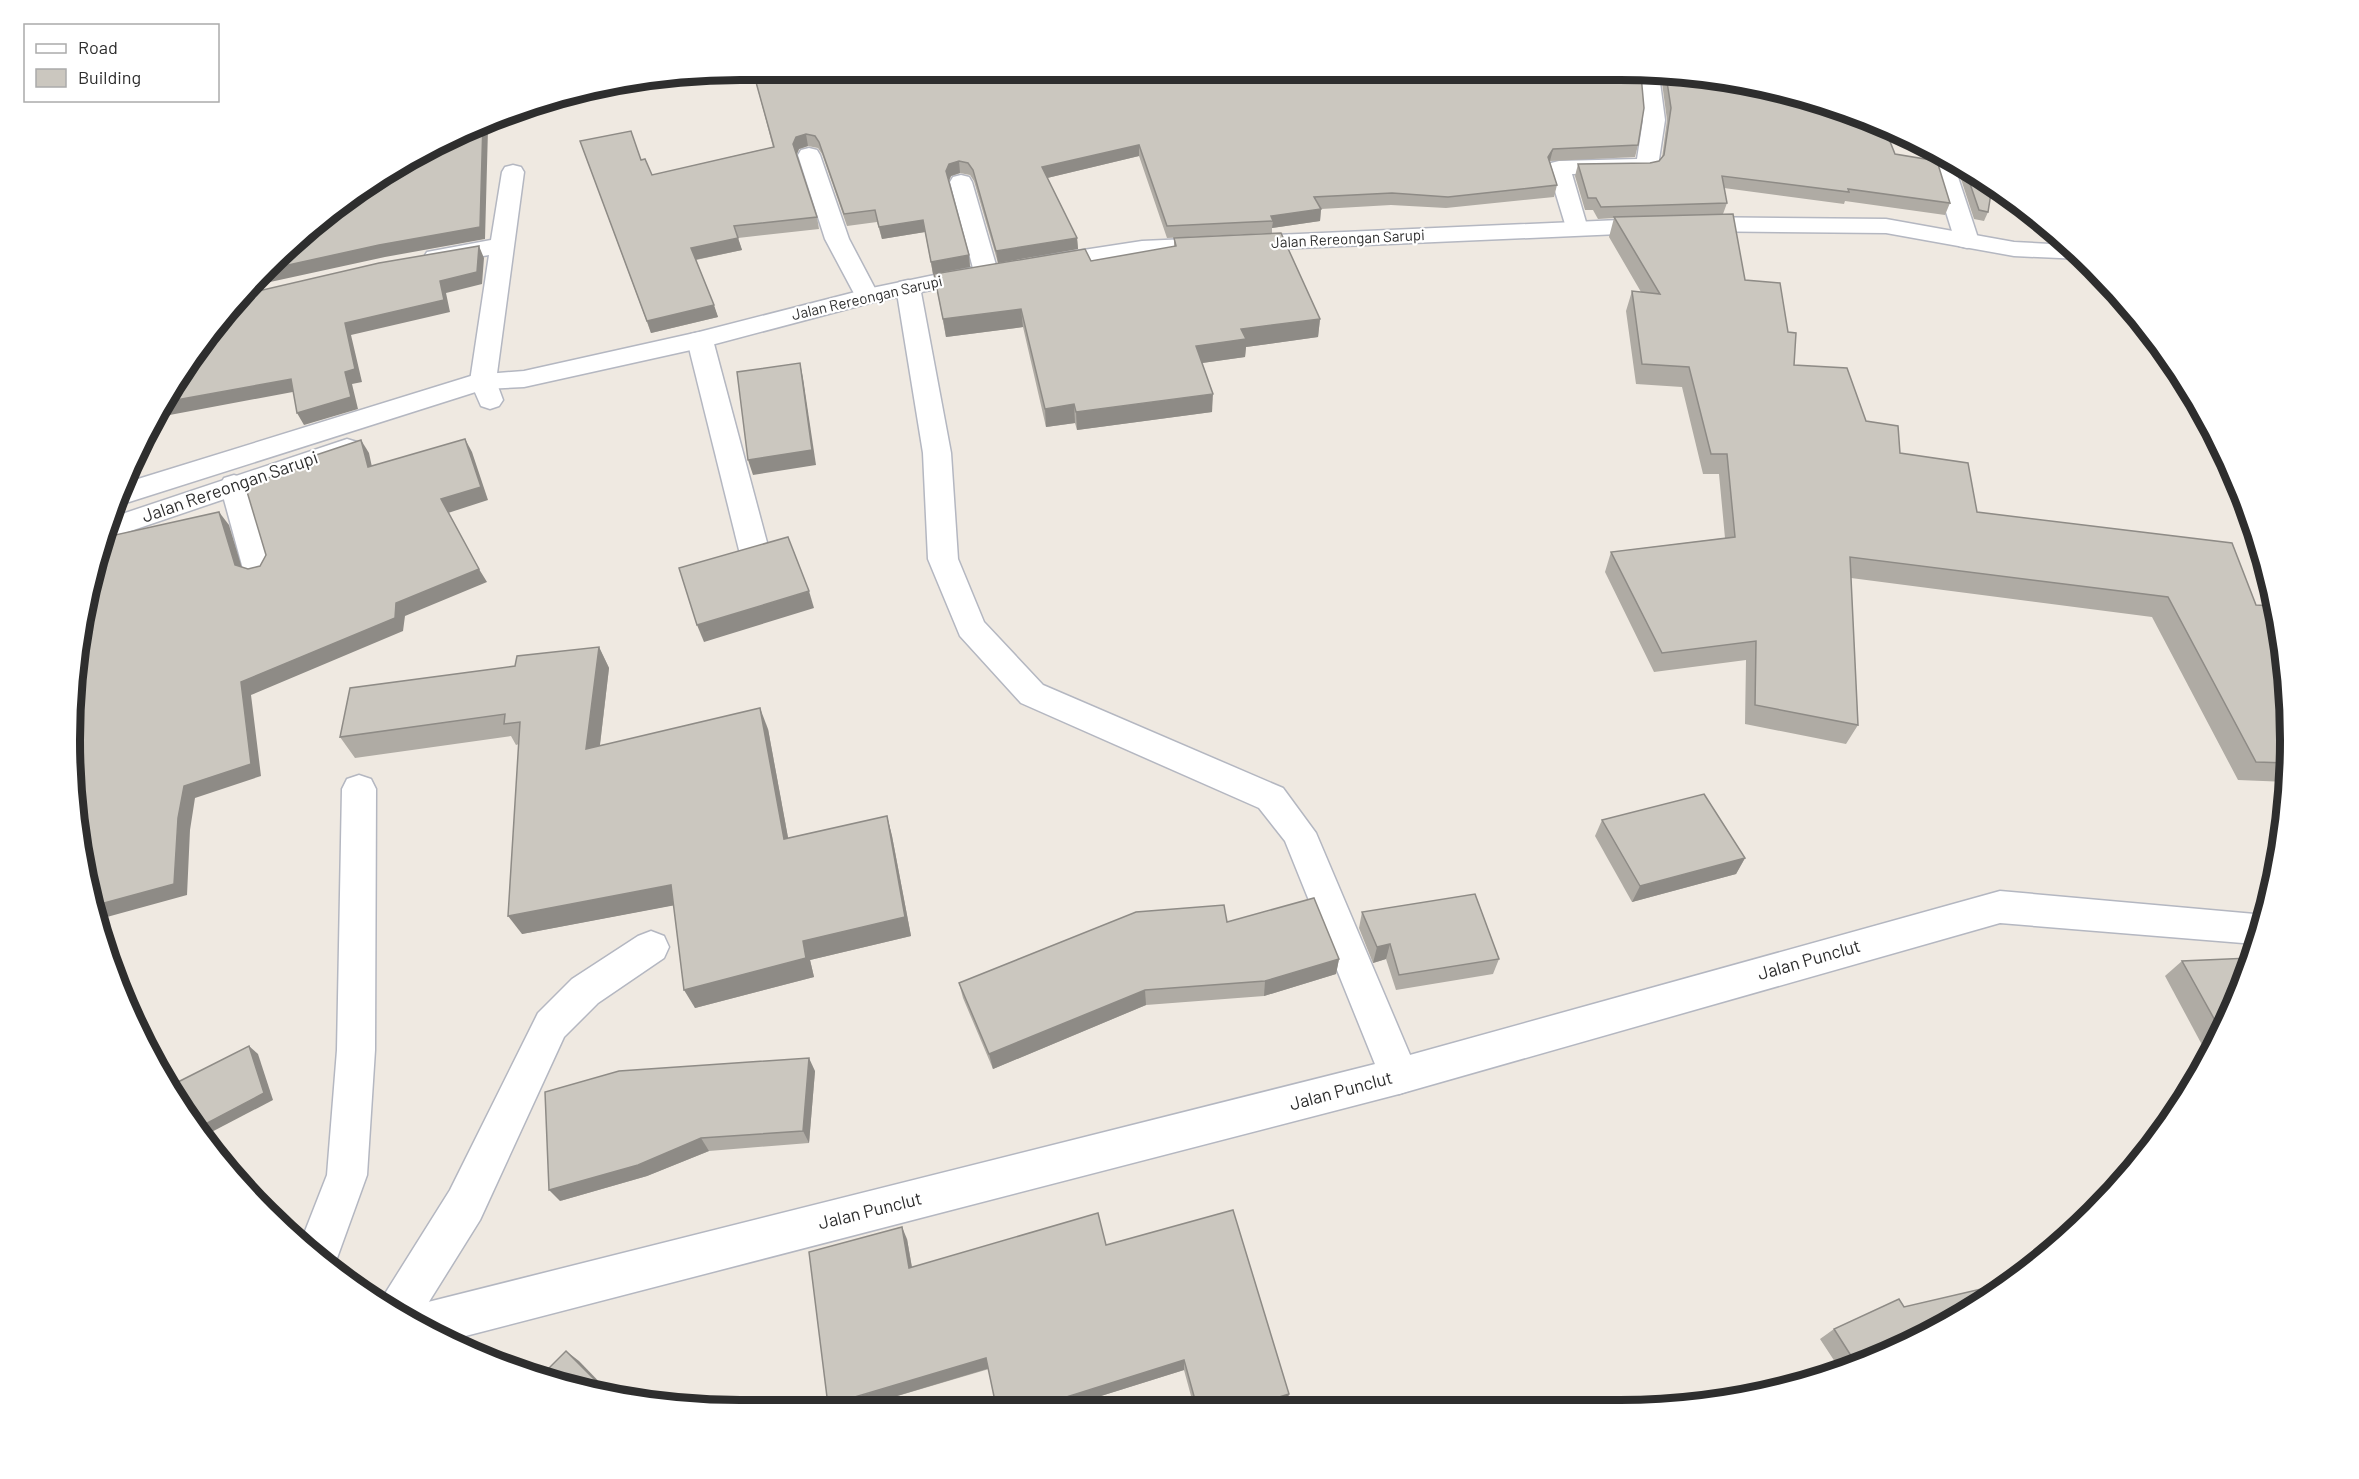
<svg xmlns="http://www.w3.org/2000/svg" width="2359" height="1479" viewBox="0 0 2359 1479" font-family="Barlow,sans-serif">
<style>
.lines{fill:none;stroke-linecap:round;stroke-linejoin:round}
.service-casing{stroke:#b4b7c1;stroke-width:3}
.minor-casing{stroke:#b4b7c1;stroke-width:3}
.tertiary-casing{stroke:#b4b7c1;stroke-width:3}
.secondary-casing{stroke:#b4b7c1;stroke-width:3}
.service{fill:#fff;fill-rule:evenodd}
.minor{fill:#fff;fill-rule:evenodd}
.tertiary{fill:#fff;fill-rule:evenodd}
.secondary{fill:#fff;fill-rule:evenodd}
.wall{fill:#afaba4}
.shaded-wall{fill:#8e8b86}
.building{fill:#cbc7bf;stroke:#8e8b86;stroke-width:1.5}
.labels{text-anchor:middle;stroke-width:4.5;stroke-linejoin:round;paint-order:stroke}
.far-street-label{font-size:15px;fill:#2e2e2e;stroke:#fff}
.street-label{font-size:18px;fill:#2e2e2e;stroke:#fff}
.rim{fill:none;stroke:#2e2e2e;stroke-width:8}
</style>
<rect width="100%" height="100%" fill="#efe9e1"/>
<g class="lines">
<defs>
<path id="service" d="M651 931 664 936 669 947 664 958 598 1003 564 1037 480 1220 417 1321 381 1300 450 1190 538 1013 572 979 638 936Z"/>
<g id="minor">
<path d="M1639 75H1659L1665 120 1658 166 1655 171 1647 173 1572 174 1588 229 1584 234H1568L1548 168 1551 163 1559 161 1637 159 1643 120Z"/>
<path d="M809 148 817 150 820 155 849 239 879 296 876 301 867 303 858 301 825 239 798 155 801 150Z"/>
<path d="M1932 152 1954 165 1979 241 1975 246 1967 248 1959 246 1955 241 1929 157Z"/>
<path d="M513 165 521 167 524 172 496 381 503 400 499 406 490 409 481 406 470 381 489 255 436 264 427 262 424 257 427 252 491 240 502 172 505 167Z"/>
<path d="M961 175 969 177 972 182 998 272 995 277 986 279 977 277 974 272 950 182 953 177Z"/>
<path d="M908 280 917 282 920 287 951 453 958 559 984 622 1043 685 1283 788 1316 833 1419 1076 1413 1089 1399 1094 1385 1089 1285 841 1259 808 1021 703 960 636 928 559 923 453 896 287 899 282Z"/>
<path d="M700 332 709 334 713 340 769 550 764 557 754 560 744 557 739 550 687 340 691 334Z"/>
<path d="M234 475 244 478 248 485 273 569 269 577 258 580 247 577 243 569 220 485 224 478Z"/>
<path d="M359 775 371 779 376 789 375 1050 367 1175 332 1272 300 1244 327 1175 337 1050 342 789 347 779Z"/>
</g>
<g id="tertiary">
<path d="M1687 217 1886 219 2014 242 2068 245 2082 259 2014 256 1886 233 1687 231 1142 255 1044 270 1035 268 1032 263 1035 258 1044 256 1142 241Z"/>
<path d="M978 266 987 268 990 273 987 278 870 303 700 348 524 387 485 389 129 502 115 504 125 483 474 375 524 371 699 332 867 289Z"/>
<path d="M347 439 357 442 361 448 357 454 101 541 107 519Z"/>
</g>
<path id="secondary" d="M2000 891 2266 915 2255 944 2000 923 1399 1094 450 1340 406 1315 409 1310 424 1303 1399 1058Z"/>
</defs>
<use href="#service" class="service-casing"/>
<use href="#minor" class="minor-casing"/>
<use href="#tertiary" class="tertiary-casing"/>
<use href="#secondary" class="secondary-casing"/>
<use href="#service" class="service"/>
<use href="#minor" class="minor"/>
<use href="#tertiary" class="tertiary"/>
<use href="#secondary" class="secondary"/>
</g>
<g class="wall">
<path d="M754 75 1638 145 1635 157 1550 161V162L1557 185 1554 197 1446 208 1391 205 1321 209 1320 221 1272 228V233L1167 238 1139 156 1047 178 1077 238 1078 249 998 263 974 181 970 175 960 173 951 176 949 181 969 255 970 267 933 274 925 232 882 239 877 222 847 226 822 154 818 148 808 146 799 149 797 154 817 217 819 229 738 238 742 250 696 260 718 317 651 333 580 141 641 160 652 175 773 147Z"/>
<path d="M1661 75H1707L1895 154 1950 203 1945 215 1845 201 1844 204 1724 188 1727 203 1723 214 1745 280 1794 365 1866 421 1900 453 1977 512 2256 605 2284 652 2289 782 2238 780 2152 617 1851 578 1858 725 1846 744 1745 724 1746 660 1654 672 1605 572 1611 552 1725 538 1719 474H1703L1682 387 1636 384 1626 311 1632 291 1641 292 1609 237 1614 218 1598 219 1593 210H1585L1575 176 1578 164 1650 163 1659 161 1662 158 1667 120Z"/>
<path d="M1964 171 1992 187 1988 212 1984 221 1974 219 1961 179Z"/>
<path d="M1174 238 1320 319 1318 337 1246 347 1245 357 1202 363 1212 412 1077 430 1075 423 1046 427 1023 327 946 337 934 274 1091 261 1174 247Z"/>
<path d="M599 647 609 668 600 745 768 729 788 838 887 816 892 836 911 936 810 960 814 977 695 1008 674 905 522 934 519 744 516 745 511 736 355 758 340 737 515 666Z"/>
<path d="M1602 820 1745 858 1736 874 1632 902 1595 836Z"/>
<path d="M1362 912 1499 959 1493 974 1396 990 1386 959 1373 963 1359 928Z"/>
<path d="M1227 922 1339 959 1336 974 1264 996 1146 1005 993 1069 963 998 959 983Z"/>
<path d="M2250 958 2221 1036 2208 1056 2165 976 2182 961Z"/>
<path d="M815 1071 809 1143 709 1151 647 1176 560 1201Z"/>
<path d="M907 1239 912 1267 1106 1245 1287 1403 1275 1407H1194L1184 1370 1069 1406H996L989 1369 867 1405Z"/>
<path d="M2018 1273H2020L1954 1320 1839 1368 1820 1339 1834 1329 1904 1307 2002 1284Z"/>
</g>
<g class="shaded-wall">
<path d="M497 116 500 127 488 129 485 239 385 257 247 287 261 271 483 122Z"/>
<path d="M806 134 808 146 799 149 796 156 793 144 796 137Z"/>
<path d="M1139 145V156L1043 179 1042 167Z"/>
<path d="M1553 149 1550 161 1546 169 1548 157Z"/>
<path d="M959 161 960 173 951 176 948 183 946 171 949 164Z"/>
<path d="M1321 209 1320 221 1272 228 1273 221 1271 216Z"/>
<path d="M923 220 925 232 882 239 879 227Z"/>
<path d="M738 238 742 250 694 260 691 248Z"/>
<path d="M1077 238 1078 249 998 263 996 251Z"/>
<path d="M479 246 484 258 482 284 446 293 450 312 351 335 362 382 352 384 358 409 304 425 297 413 345 372V323L440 281Z"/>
<path d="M969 255 970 267 933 274 931 262Z"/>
<path d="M714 305 718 317 651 333 647 321Z"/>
<path d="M1021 309 1023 327 946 337 943 319Z"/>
<path d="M1320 319 1318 337 1246 347 1245 357 1195 364 1196 346 1241 329Z"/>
<path d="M800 363 803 378 816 465 753 475 748 460Z"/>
<path d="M291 379 298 391 159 417 162 426 151 429 165 402Z"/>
<path d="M1213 394 1212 412 1077 430 1076 412Z"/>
<path d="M1074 404 1075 423 1046 427 1045 409Z"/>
<path d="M465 439 472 452 488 500 448 513 441 499Z"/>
<path d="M361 440 369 453 375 481 368 467Z"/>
<path d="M219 512 229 525 245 578 235 565Z"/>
<path d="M479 569 487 582 405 616 403 631 251 695 261 776 195 798 190 830 187 895 96 920 93 906 184 786 241 682 396 603Z"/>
<path d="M809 591 814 608 704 642 697 625Z"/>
<path d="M599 647 609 668 597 769 586 749Z"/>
<path d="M760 708 768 729 792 859 784 839Z"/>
<path d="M82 730 95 742 73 749 69 746V734Z"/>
<path d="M887 816 892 836 911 936 810 960 814 977 695 1008 684 990 803 941Z"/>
<path d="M1745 858 1736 874 1632 902 1640 886Z"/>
<path d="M671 885 681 904 522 934 508 916Z"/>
<path d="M1390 944 1386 959 1373 963 1377 947Z"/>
<path d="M1339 959 1336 974 1264 996 1265 981Z"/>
<path d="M1145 990 1146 1005 993 1069 989 1054Z"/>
<path d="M249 1046 258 1054 273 1100 202 1137 196 1129Z"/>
<path d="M809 1058 815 1071 809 1143 803 1131Z"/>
<path d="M701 1138 709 1151 647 1176 560 1201 549 1190Z"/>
<path d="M902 1227 907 1239 914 1280 909 1268Z"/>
<path d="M566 1351 579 1361 610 1393 607 1392Z"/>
<path d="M986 1358 990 1368 867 1405H829Z"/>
<path d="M1184 1360V1370L1069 1406H1038Z"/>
<path d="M1289 1394 1287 1403 1275 1407H1246Z"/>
</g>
<g class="building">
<path d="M754 75H1641L1644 108 1638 145 1553 149 1548 157 1557 185 1448 197 1392 193 1314 197 1321 209 1271 216 1273 221 1167 226 1139 145 1042 167 1077 238 996 251 973 170 968 163 959 161 949 164 946 171 969 255 931 262 923 220 879 227 875 210 844 214 819 142 815 136 806 134 796 137 793 144 817 217 734 226 738 238 691 248 714 305 647 321 580 141 631 131 641 160 645 159 652 175 774 147Z"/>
<path d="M1666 75H1707L1876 120 1883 124 1895 154 1937 161 1950 203 1848 189 1849 192 1722 176 1727 203 1601 207 1596 198H1588L1578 164 1650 163 1659 161 1664 155 1671 108Z"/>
<path d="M483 122 480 227 379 245 261 271 265 266 332 207 443 138Z"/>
<path d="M1966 172 1992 187 1988 212 1979 210Z"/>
<path d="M1733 214 1745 280 1780 283 1788 332 1796 333 1794 365 1847 368 1866 421 1898 426 1900 453 1968 463 1977 512 2232 543 2256 605 2274 606 2284 652 2288 763 2256 762 2168 597 1850 557 1858 725 1755 705 1756 641 1662 653 1611 552 1735 537 1727 454H1711L1689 367 1642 364 1632 291 1660 294 1614 217Z"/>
<path d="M1281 233 1320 319 1241 329 1246 339 1196 346 1213 394 1076 412 1074 404 1045 409 1021 309 943 319 934 274 1085 249 1091 261 1176 246 1174 238Z"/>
<path d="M479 246 477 272 440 281 444 300 345 323 355 369 345 372 351 397 297 413 291 379 165 402 182 367 241 295 379 263Z"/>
<path d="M800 363 812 450 748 460 737 372Z"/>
<path d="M465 439 481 487 441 499 479 569 396 603 395 618 241 682 251 764 184 786 178 818 174 884 93 906 75 827 71 769 82 730 69 734 75 652 93 576 100 573 106 537 219 512 235 565 248 569 260 566 266 555 245 485 306 466 304 459 361 440 368 467Z"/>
<path d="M788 537 809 591 697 625 679 568Z"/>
<path d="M599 647 586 749 760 708 784 839 887 816 905 917 803 941 806 958 684 990 671 885 508 916 520 722 504 724 505 714 340 737 350 688 515 666 517 656Z"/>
<path d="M1704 794 1745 858 1640 886 1602 820Z"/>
<path d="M1475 894 1499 959 1399 975 1390 944 1377 947 1362 912Z"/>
<path d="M1314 898 1339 959 1265 981 1145 990 989 1054 959 983 1136 912 1224 905 1227 922Z"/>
<path d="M2250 958 2222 1033 2182 961Z"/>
<path d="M249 1046 264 1093 196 1129 185 1116 176 1083Z"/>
<path d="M809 1058 803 1131 701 1138 638 1165 549 1190 545 1092 619 1071Z"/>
<path d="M1233 1210 1289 1394 1246 1407H1197L1184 1360 1038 1406H996L986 1358 828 1405 809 1252 902 1227 909 1268 1098 1213 1106 1245Z"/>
<path d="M2007 1283 1954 1320 1855 1362 1834 1329 1899 1299 1904 1307Z"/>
<path d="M566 1351 607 1392 542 1375Z"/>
</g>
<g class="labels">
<g class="far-street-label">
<text transform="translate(1348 239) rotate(-3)" y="5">Jalan Rereongan Sarupi</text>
<text transform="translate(867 298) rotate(-13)" y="5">Jalan Rereongan Sarupi</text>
</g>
<g class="street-label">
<text transform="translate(230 487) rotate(-19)" y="6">Jalan Rereongan Sarupi</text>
<text transform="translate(1809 960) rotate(-16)" y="6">Jalan Punclut</text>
<text transform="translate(1341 1091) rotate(-15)" y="6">Jalan Punclut</text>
<text transform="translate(870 1211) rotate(-14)" y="6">Jalan Punclut</text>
</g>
</g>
<path d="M0 0H2359V1479H0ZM740 80H1620A660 660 0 0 1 2280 740V740A660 660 0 0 1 1620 1400H740A660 660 0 0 1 80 740V740A660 660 0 0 1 740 80Z" fill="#fff" fill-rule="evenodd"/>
<path class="rim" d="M740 80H1620A660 660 0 0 1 2280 740V740A660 660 0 0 1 1620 1400H740A660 660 0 0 1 80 740V740A660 660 0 0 1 740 80Z"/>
<rect x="24" y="24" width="195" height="78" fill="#ffffff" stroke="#ababab" stroke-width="1.5"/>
<rect x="36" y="44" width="30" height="9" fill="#ffffff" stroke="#ababab" stroke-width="1.5"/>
<text x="78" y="54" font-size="18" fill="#2e2e2e">Road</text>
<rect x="36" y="69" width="30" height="18" fill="#cbc7bf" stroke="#ababab" stroke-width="1.5"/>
<text x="78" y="84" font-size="18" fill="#2e2e2e">Building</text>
</svg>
